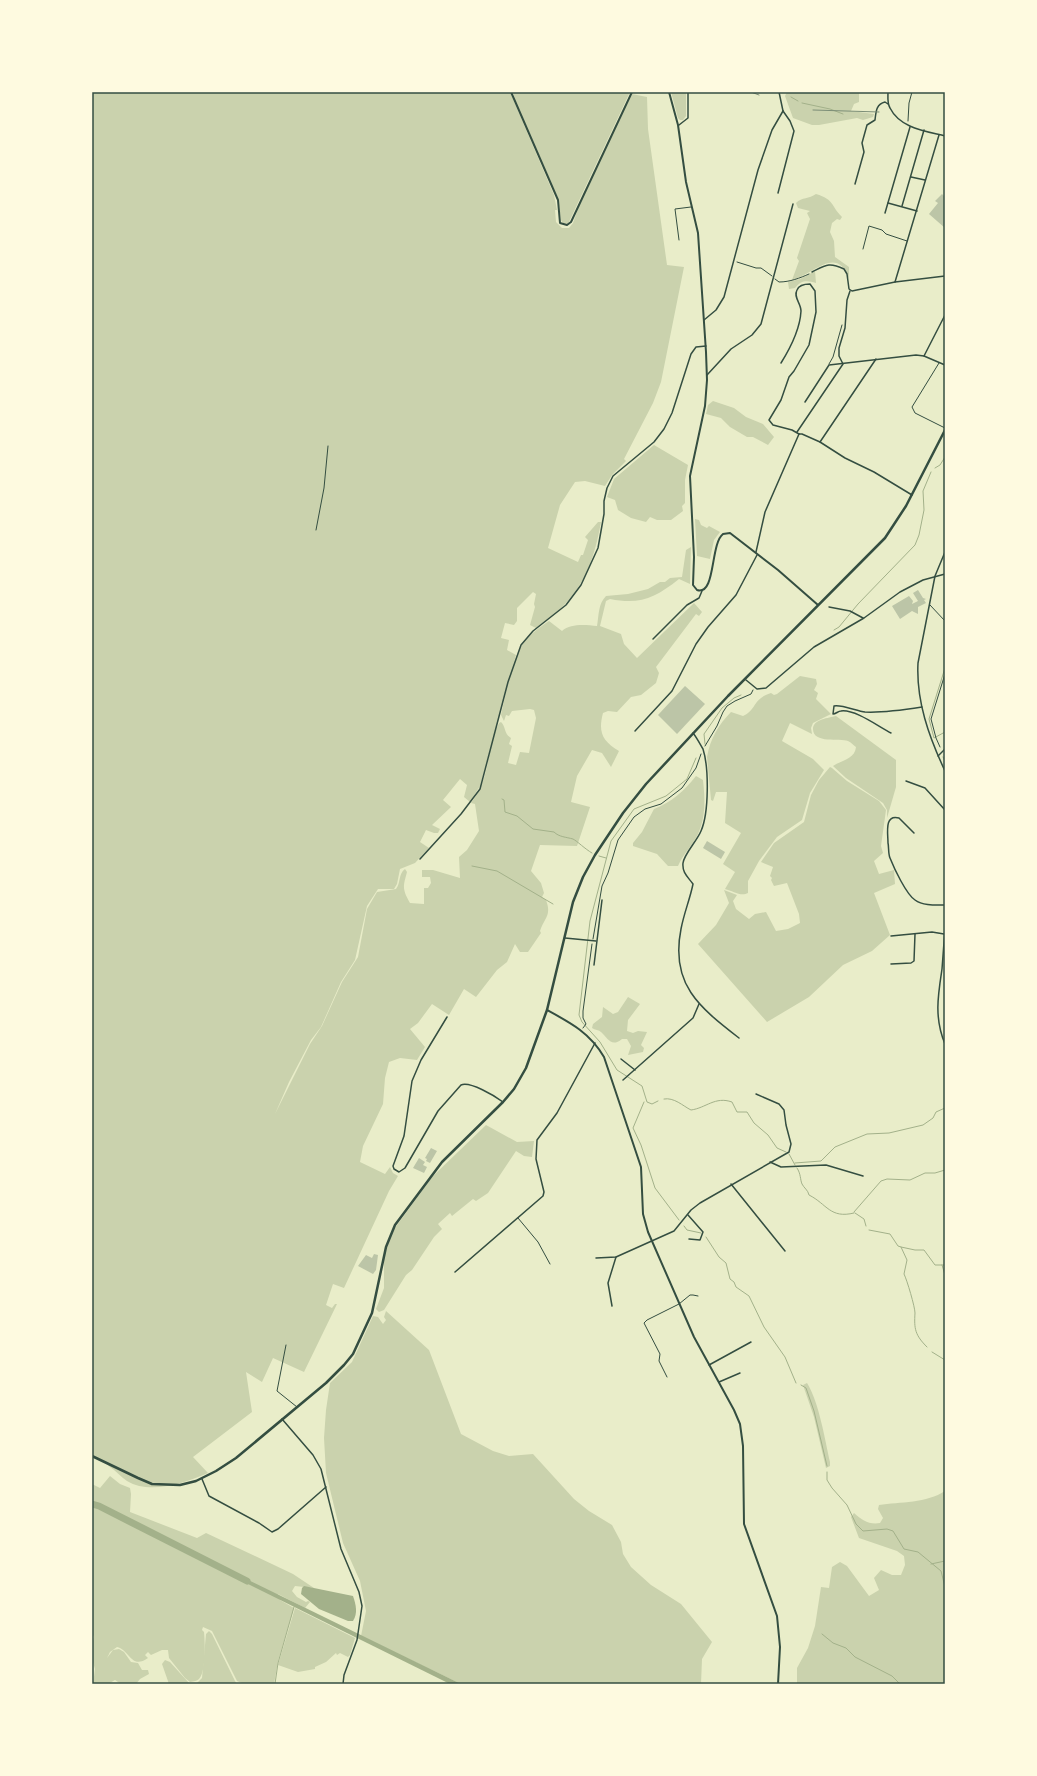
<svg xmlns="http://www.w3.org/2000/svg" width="1037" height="1776" viewBox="0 0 1037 1776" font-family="Montserrat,sans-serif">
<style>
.green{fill:#cad2ad}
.water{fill:#a3b18a}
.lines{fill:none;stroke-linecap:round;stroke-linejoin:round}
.stream{stroke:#a3b18a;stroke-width:1}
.river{stroke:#a3b18a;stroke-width:7}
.building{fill:#bcc5a7}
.path{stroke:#344e41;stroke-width:1}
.service{stroke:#344e41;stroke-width:1}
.minor{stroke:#344e41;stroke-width:1.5}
.tertiary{stroke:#344e41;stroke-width:2}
.primary{stroke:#344e41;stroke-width:2.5}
.rail{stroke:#7c8e77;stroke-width:1}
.neatline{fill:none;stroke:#344e41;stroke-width:1.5}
</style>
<rect width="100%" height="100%" fill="#e9edc9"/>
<g class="green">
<path d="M92 92H510L554 195 557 210H555L556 222 562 228H569L573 223 579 206 630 97 632 94 647 97 648 129 667 265 684 267 661 382 653 403 624 459 626 461 612 475 605 486 585 481 575 482 560 505 548 548 578 562 581 555H583L588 540 585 537 598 522H601C596 549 589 576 571 597 562 609 548 619 536 628L530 625 535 607 534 604 536 594 533 592 517 608V621L514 625 505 623 501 638 509 640 507 650 516 655 480 786 470 802 464 797 467 785 460 779 443 800 451 807 432 825 440 829 438 833H434L426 830 420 842 429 848 415 863 400 869 397 884 394 889H378L367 906 355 960 341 982 321 1027 311 1040 289 1082 275 1114 310 1044 322 1026 342 982 358 957 367 909 377 892 396 889C401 883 398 874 405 869L407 872C403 887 402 889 410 903L424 904V888H428L431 883 430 877H422V870H433L460 878 459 857 467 850 479 831 475 804 471 803C491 778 486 749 499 723L501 722C506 727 504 734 511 738L509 744 512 746 508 763 516 765 520 752 529 753 536 718 534 710 530 709 512 711 509 716 506 715 504 721 501 715C505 697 513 657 523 643 530 634 540 627 549 621L562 631C571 623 586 625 597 626 599 615 598 604 606 596L628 594 648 589 660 582H665L670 578 682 577 686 550 691 547 690 584 679 579C655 598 640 605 610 599L606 601 600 626 621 634 624 644 637 658 694 603 702 612 699 616 696 614 656 667 659 673 656 683 641 695 631 697 617 712 608 711 603 713C598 732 602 741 619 751L611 767 602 753 592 750 577 776 571 802 590 807 577 846 540 845 531 871 541 883 544 893 542 897 546 900C552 916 544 918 540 931L541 933 528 952H520L515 944 507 962 497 970 476 997 464 989 449 1015 432 1004 418 1023 410 1029 425 1047 417 1060 400 1058 389 1062 385 1078 383 1104 363 1146 360 1162 385 1174 390 1167 393 1173 398 1176 389 1191 344 1288 333 1284 326 1305 332 1308 335 1304H337L304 1372 273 1358 262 1382 246 1372 252 1412 193 1457 208 1473C185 1483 150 1495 127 1481 121 1477 116 1471 110 1467 105 1462 98 1459 92 1455Z"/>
<path d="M513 92H630L568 224 563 223 561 220 558 198 515 100Z"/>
<path d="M671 92H686V116L683 120H680L678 118Z"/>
<path d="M787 92H859V102L854 104 851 111 874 114 873 117 863 120 857 118 819 125H812L793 118 785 96Z"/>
<path d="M816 194C835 200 830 205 842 217L840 220 837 219 832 223 830 232 834 241 835 257 849 267V279C837 244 813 275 792 280L799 261 797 258 810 219 807 213 810 211 798 208 796 203C802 197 809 199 816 194Z"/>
<path d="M815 271 816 283C807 280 801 280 795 288L789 289 788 282 800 279Z"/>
<path d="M713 401 734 408 746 417 763 424 774 437 768 445 753 437H747L730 427 721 418 706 414 708 405Z"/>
<path d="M654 445 688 465 685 480V503L682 506 683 511 671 520H657L650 517 646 522 631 518 618 510 615 500 607 497 614 479Z"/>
<path d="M695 519 699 520 701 525 707 528 709 526 720 532 714 540 710 559 697 556Z"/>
<path d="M800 676 816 679 817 684 814 690 818 693 816 699 831 714 813 723 811 728 812 734 790 723 782 741 813 759 824 770 810 793 802 820 777 837 759 861 748 881V893C741 897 733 891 725 889L735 872 723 864 741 833 725 823 727 792H716L713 801 711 800 707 757C710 739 719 724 731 712L743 716C757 710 752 699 771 693L774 695 777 694Z"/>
<path d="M836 716 896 760V787L887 818V810L883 803 846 778 833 766C842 760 855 759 856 747 854 746 851 742 848 741 840 738 813 744 813 729 813 719 829 718 836 716Z"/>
<path d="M830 767 832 768 847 781 879 801 886 810 881 846 883 853 874 861 879 874 894 870 895 884 874 893 890 935 872 951 843 965 809 997 767 1022 698 944 716 925 729 903 724 890 737 895 733 901 736 909 749 919 755 914 766 912 776 931 788 929 800 923 799 914 787 883 774 886 771 880 772 878 770 876 773 867 761 862 774 843 804 822 811 795 819 780Z"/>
<path d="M696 776 703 780C705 799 706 816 698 834 693 845 683 854 678 866H668L657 854 633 846V843L642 832 654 809C672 802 684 791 696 776Z"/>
<path d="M628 997 640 1004 628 1020 627 1031 633 1033 638 1031 647 1032 641 1045 644 1048 643 1052 628 1055 631 1046 627 1039H622C611 1048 608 1038 601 1032 599 1030 595 1030 592 1028L593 1024 602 1017 603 1007 613 1014 618 1012Z"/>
<path d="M486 1125 517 1142 534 1141 532 1157 524 1156 516 1151 488 1193 476 1201 473 1199 452 1216 450 1213 438 1224 442 1229 434 1237 412 1270 406 1275 384 1310 379 1312 376 1309 384 1288V1257L392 1232 432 1177Z"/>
<path d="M386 1311 429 1350 461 1434 493 1451 509 1456 533 1454 574 1499 589 1511 612 1525 621 1542 623 1554 631 1567 651 1585 681 1604 712 1642 702 1659 701 1684H461L361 1636 366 1611 360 1581 343 1543 326 1473 324 1438 326 1410 330 1383 352 1362 373 1316 378 1317 383 1324 386 1320 384 1317Z"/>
<path d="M807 1383C819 1402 825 1440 830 1462V1466L826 1468 814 1417 803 1385Z"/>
<path d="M110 1476 120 1484 130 1488 131 1494 130 1512 197 1538 206 1533 293 1574 314 1588 295 1586 292 1591 297 1597 306 1602 308 1601 310 1602 305 1608 278 1594 280 1600 294 1608 278 1661 274 1684H244L237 1681 212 1631 203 1627 202 1630 204 1632C205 1641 206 1672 199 1679 197 1681 194 1681 190 1682L185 1678 169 1658 168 1650H162L151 1655 148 1652 145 1655 148 1658C131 1670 130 1650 117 1647L110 1652 107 1658 113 1650 119 1649 124 1652 131 1662 138 1663 142 1670H148L149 1674 140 1679 136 1684H121L115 1680 108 1684H93L95 1669 92 1659V1645L94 1637 92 1633V1484L100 1488Z"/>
<path d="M945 1491V1684H797V1668L808 1648 815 1626 821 1587 829 1588 832 1567 840 1562 847 1566 869 1596 879 1590 874 1578 881 1570 892 1575H901L905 1565 904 1556 897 1551 859 1538 851 1517 854 1513C862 1520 869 1525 880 1523L883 1518 878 1509 879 1505C900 1502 927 1503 945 1491Z"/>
<path d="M295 1608 355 1638 350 1655 348 1657 340 1653 337 1655 336 1653 326 1662 315 1667V1669L298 1672 278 1665Z"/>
<path d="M209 1631 212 1634 235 1681 237 1684H169L162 1664 165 1660 170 1662 189 1683H197L202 1678 206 1634Z"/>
</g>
<g class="water">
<path d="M240 1576 461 1684H450L238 1579Z"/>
<path d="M304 1586 353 1596C356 1605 358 1613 353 1621H348L319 1609 301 1594 302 1588Z"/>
</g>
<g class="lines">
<g class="stream">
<path d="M791 97 798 101"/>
<path d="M802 103 830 109 843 114"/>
<path d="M935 468 940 465 945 457"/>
<path d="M834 630 839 627 858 604 915 545 919 535 924 510 923 491 931 472"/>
<path d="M945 668 929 719 934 738 945 732"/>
<path d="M705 744 704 734 722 708 734 698 741 695"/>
<path d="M943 757 945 761"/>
<path d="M502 799 504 800 505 812 517 816 533 829 554 832C559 837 566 837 573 839 577 841 585 849 592 853"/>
<path d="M599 856 606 858"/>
<path d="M472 866 497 871 553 904"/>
<path d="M664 1099C674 1097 683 1106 691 1110 706 1108 715 1096 732 1102L737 1112H747L754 1123 768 1135 777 1148 786 1152"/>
<path d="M658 1101 652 1104 647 1102 642 1086 617 1070 600 1042 582 1022 579 1015 590 921 611 841 634 809 666 796 687 779 696 758"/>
<path d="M644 1102 633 1128 641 1145 655 1188 679 1220"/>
<path d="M789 1154 795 1165"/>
<path d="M795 1163 821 1161 835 1147 867 1134 889 1133 923 1125 933 1118 936 1112 945 1108"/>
<path d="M797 1168C801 1174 800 1179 802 1184 804 1188 808 1190 809 1195 827 1204 830 1219 854 1213"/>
<path d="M854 1212 881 1181 887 1179 910 1180 925 1173H935L945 1170"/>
<path d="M855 1213 864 1219 866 1226"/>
<path d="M684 1226 687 1230 701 1233"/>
<path d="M869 1230 890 1234 898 1246 901 1247 915 1250H924L935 1265H945"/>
<path d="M706 1237 719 1257 726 1263 730 1279 734 1282 736 1287 749 1296 764 1327 785 1357 796 1383"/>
<path d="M901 1247 907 1260 904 1274C907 1280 915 1307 915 1313 914 1329 915 1335 927 1347"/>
<path d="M942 1265 945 1275"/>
<path d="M932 1352 945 1360"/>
<path d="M801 1385 806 1388 814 1411 827 1466"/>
<path d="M827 1472V1480L832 1488 847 1505 856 1524 863 1531 887 1529 893 1531 904 1549 918 1552 941 1571 945 1587"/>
<path d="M931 1564 945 1561"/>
<path d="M822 1634 833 1643 846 1648 855 1657 892 1676 900 1684"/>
<path d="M275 1684 278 1663 294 1607"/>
</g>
<path class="river" d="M92 1504 99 1506 247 1581"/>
</g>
<g class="building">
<path d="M942 194 945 197V228L929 214 938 203 935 201Z"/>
<path d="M918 590 923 598 926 599 924 600 926 603 918 607V614L912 611 900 619 892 606 909 596 913 601 912 604 918 601 913 593Z"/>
<path d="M685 686 705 704 677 734 658 715Z"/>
<path d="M707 841 725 852 721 859 703 848Z"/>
<path d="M431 1148 437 1151 430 1163 426 1161 427 1159 425 1158Z"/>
<path d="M419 1158 425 1162 423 1165 427 1167 424 1173 413 1168Z"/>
<path d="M374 1254 378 1255 376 1270 373 1274 358 1266 366 1255 372 1258Z"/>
</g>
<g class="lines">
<g class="path">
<path d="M908 121 909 103 912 92"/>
<path d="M737 262 756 268H761L772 276"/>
<path d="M775 279 779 282C790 282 800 278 809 274"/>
<path d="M316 530 324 488 328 446"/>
<path d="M705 746 717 726 723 712 727 706 735 701 751 694 753 690"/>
<path d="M940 747 936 738 931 719 945 674"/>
<path d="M593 939 602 886 608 873 618 840 634 817 645 809 661 804 682 788 696 768 701 754"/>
<path d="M583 1028 586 1024 583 1018V1011L592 944"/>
</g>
<g class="service">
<path d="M679 240 675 209 691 207"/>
<path d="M863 249 869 226 882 230 886 234 907 241"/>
<path d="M939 363 912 407 915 413 945 428"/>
<path d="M829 364 833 357 842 325"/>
<path d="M930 605 945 621"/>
<path d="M518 1218 538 1242 550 1264"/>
<path d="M286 1345 277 1391 297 1407"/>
<path d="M667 1377 659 1361 660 1354 644 1323 647 1320 679 1304 690 1295H693L698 1296"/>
</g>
<g class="minor">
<path d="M779 92 783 111"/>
<path d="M888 92C888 97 887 103 890 108 900 128 925 131 945 136"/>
<path d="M679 125 688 118V92"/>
<path d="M911 177 925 180"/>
<path d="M855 184 864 152 862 143 867 125 875 120C876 112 876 104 885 102L888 104"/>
<path d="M778 193 794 131 790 121 783 111"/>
<path d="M888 203 917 211"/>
<path d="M902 206 924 130"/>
<path d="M885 213 910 127"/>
<path d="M812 272C826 265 829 262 844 269L847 274 849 289 852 291 895 282 945 276"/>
<path d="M895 282 939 135"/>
<path d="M704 320 716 310 724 297 758 170 772 130 783 111"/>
<path d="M924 356 945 315"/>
<path d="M781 363C791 347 800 330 801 311 801 303 793 297 797 290 799 285 805 284 810 284L815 291 816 312 809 345 794 371 789 377 781 400 769 420 773 425 792 430 799 434"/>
<path d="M707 375 731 349 752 335 761 324 793 204"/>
<path d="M805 402 829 365 916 355 924 356 945 365"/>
<path d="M797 432 843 364 839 356V348L845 328 847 300 850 291"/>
<path d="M799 434H802L820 442 845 458 874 472 912 495"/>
<path d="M820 442 876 359"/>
<path d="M756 552 765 512 799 434"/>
<path d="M945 552 935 576 918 663C916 701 929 737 945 771"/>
<path d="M829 607 850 611 863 618"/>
<path d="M653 639 687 605 699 598 702 591"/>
<path d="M746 680 757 689 766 688 814 647 864 618 900 592 923 580 945 574"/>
<path d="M635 731 672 691 696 644 708 627 736 595 757 555"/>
<path d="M693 733C697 738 700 744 703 749 709 768 709 813 701 831 697 841 684 854 683 863 682 873 688 877 693 884 690 899 684 913 681 929 670 984 699 1007 739 1038"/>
<path d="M891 733C879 727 855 709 841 711 838 711 836 714 833 714L834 706C840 704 857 711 865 712 884 713 903 710 922 707"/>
<path d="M938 756 945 749"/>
<path d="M906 781 925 788 945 810"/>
<path d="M914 833 899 818C884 814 888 833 888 843 889 847 888 853 890 858 894 868 906 894 915 900 923 906 936 905 945 905"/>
<path d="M420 859 461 814 480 789 508 682 521 645 533 631 566 605 581 585 598 548 604 514V501L607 488 613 476 619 471 654 442 664 429 672 413 691 354 696 347 706 346"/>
<path d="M945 929C944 942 943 956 942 969 938 995 934 1018 945 1044"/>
<path d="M891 936 932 932 944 934"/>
<path d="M565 938 596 941"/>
<path d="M891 964 911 963 914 961 915 934"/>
<path d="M594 965 602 900"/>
<path d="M447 1017 421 1060 412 1081 404 1136 393 1166 394 1169 399 1172 405 1168 438 1111 461 1085C470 1081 495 1096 503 1102"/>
<path d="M621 1059 635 1070"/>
<path d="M623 1080 693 1018 699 1004"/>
<path d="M770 1162 781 1167 826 1165 863 1176"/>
<path d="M731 1184 785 1251"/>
<path d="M688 1215 703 1232 700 1240 689 1239"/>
<path d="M596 1258 616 1257 674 1231 691 1210 700 1203 789 1152 791 1144 786 1125 784 1110 779 1104 756 1094"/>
<path d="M455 1272 543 1196 544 1192 536 1159 537 1140 557 1113 595 1043"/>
<path d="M612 1306 608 1283 616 1257"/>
<path d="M709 1365 751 1342"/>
<path d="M719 1382 740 1373"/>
<path d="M282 1419 313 1455 321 1469 341 1549 359 1592 362 1606 357 1640 344 1675 343 1684"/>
<path d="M202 1479 209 1496 259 1523 272 1532 278 1529 326 1487"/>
</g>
<g class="tertiary">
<path d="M511 92 558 200 560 223 567 225 571 222 632 92"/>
<path d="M669 92 678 125 686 182 698 233 706 352 707 380 705 406 690 476 694 557 693 585 697 590C716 596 710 544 723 534L730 533 778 570 818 605"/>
<path d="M547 1010C571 1023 590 1033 604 1057L641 1167 643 1214 648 1232 694 1337 734 1410 740 1424 743 1446 744 1524 777 1616 780 1647 778 1684"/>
</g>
<path class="primary" d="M92 1456 138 1478 152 1484 180 1485 196 1481 216 1471 236 1458 326 1383 344 1365 353 1354 372 1313 386 1247 395 1225 442 1162 503 1102 514 1089 526 1068 547 1010 573 902 583 877 595 855 623 813 646 784 728 696 885 538 906 506 945 430"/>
<g class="rail">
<path d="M751 92 759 95"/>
<path d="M813 110 879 112"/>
</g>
</g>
<rect width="1037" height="1776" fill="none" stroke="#fefae0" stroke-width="186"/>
<rect x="93" y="93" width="851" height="1590" class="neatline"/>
</svg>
